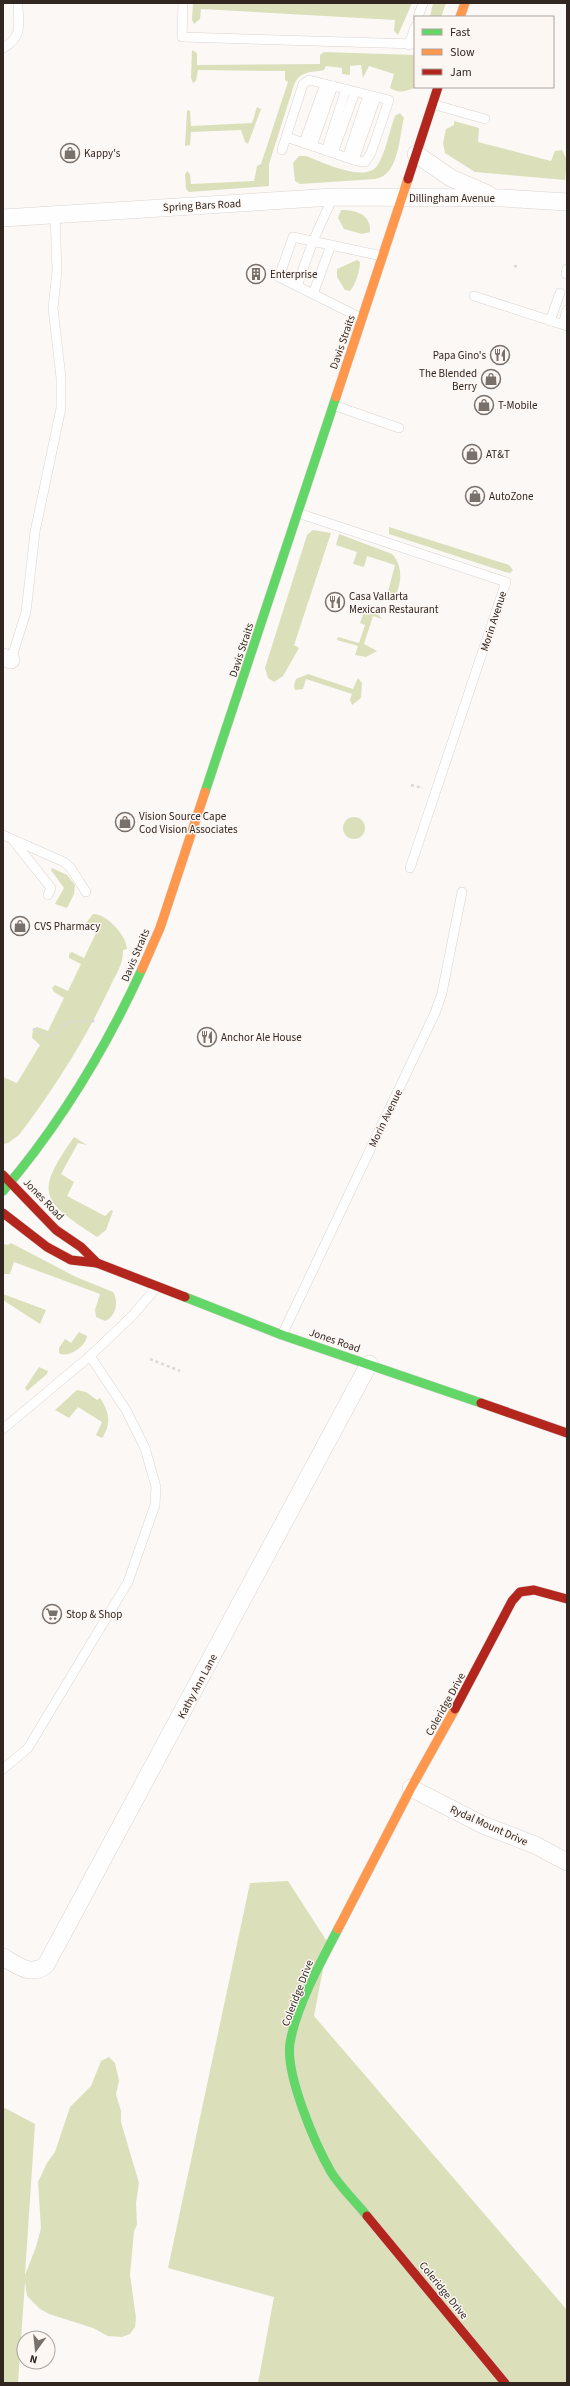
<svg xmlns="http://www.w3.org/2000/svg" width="570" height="2386" viewBox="0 0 570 2386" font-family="'Source Sans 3',sans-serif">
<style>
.green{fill:#dbe0bb}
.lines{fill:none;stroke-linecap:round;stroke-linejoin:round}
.lane-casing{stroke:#dbd4d0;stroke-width:10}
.street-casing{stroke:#dbd4d0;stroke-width:18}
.fast-casing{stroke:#dbd4d0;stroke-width:10}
.slow-casing{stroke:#dbd4d0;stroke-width:10}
.jam-casing{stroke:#dbd4d0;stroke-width:10}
.path{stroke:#dad9d8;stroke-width:2.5;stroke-dasharray:3 3;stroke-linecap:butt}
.lane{stroke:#fefefe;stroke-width:9}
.street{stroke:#fefefe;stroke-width:17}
.fast{stroke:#63d668;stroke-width:9}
.slow{stroke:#ff974d;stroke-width:9}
.jam{stroke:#b3261e;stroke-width:9}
.labels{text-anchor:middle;stroke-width:3;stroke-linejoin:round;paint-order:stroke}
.poi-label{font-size:11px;fill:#312620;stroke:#fdf7f4;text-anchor:start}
.street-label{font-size:11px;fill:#312620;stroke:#fdf7f4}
</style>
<rect width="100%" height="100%" fill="#fbf8f6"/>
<g class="green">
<path d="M193 3H412L398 35 394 31 395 20 201 9 200 19 194 24 192 20Z"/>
<path d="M433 3H446L441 17H430Z"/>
<path d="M192 50 197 53V65L320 64V55L324 52 415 55 414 83 416 87C408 91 398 94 390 88L394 74 369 66 363 78 361 65 350 66V75L342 74V68L326 66 324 70C311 73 300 70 294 85L269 164V186L189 192 186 189 185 175 187 171 190 174 191 184 254 181 257 166 261 164 288 82 285 80V71L198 70 196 81 193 83 191 78Z"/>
<path d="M257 107 261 109 248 144 245 142 241 130 191 132 190 145 185 146 187 110 190 111 191 126 252 123Z"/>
<path d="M400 113 404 118C399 136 399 176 375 179L300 184 295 181 293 163 299 156H306C323 162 364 183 377 166 386 153 389 131 395 116Z"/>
<path d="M454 121 479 128 478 142 551 161 555 151 562 150 567 160 565 180 475 172 445 153 443 143 446 129 454 125Z"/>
<path d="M341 210C356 210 371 214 370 232L362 234 344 229 338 218Z"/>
<path d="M357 260 360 262C360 270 356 284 350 291L345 290 337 277V269Z"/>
<path d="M389 527 509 565 513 570 510 573 505 572 389 534Z"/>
<path d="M313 530 331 533 294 645 299 648 283 676 274 682 268 678 265 668 307 535Z"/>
<path d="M339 534 392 554C404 566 402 588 392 601L386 599 395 565 367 556 364 567 353 564 357 552 336 545Z"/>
<path d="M365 609 377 613 382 619 373 616 364 644 377 651 366 657 355 655 358 646 337 640 338 637 359 643 365 625 360 623Z"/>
<path d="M308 674 353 689 358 678 362 683 361 698 352 705 350 700 352 694 306 679 303 689 295 690 294 685 296 679Z"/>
<circle cx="354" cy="828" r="11"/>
<path d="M52 868 67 875 75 885 74 894 67 908 55 904 64 888 51 870Z"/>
<path d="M93 914C106 913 127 936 127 949L123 950C124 963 115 976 110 987 85 1040 54 1089 19 1135L8 1143 3 1144V1077L17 1083 40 1045 32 1038 33 1029 37 1027 48 1031 64 998 54 992 52 988 55 985 68 991 81 964 69 958V954L72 952 84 958 97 931 86 923Z"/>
<path d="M74 1137 87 1145 78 1143 61 1174 74 1182 67 1196 105 1216 111 1210 113 1211 106 1230 97 1237C41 1200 34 1194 74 1137Z"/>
<path d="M3 1241 4 1244 8 1245 11 1243 76 1277 113 1292C119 1301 116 1317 105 1321L96 1317 95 1310 100 1294 14 1262 10 1274H3Z"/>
<path d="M3 1294 46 1310 40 1324 3 1300Z"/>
<path d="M79 1332 87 1336C86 1346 68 1359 59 1353V1348L65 1339 71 1343Z"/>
<path d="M39 1367 48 1371 47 1374 27 1391 25 1388Z"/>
<path d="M77 1390 86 1392 97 1400 100 1398C109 1411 112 1424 102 1438L96 1435 102 1422 78 1407 69 1418 55 1410Z"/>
<path d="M288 1881 328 1943 314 2016 567 2310V2383H258L274 2297 168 2268 250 1883Z"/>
<path d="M109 2057 115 2063 119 2081 116 2094 121 2111V2122L139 2183 136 2203 137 2225 134 2231 130 2275 136 2318 135 2327 130 2334 122 2337 108 2336 93 2328 49 2314 40 2309 27 2296 25 2282 18 2383H3V2107L35 2124 25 2275 36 2247 41 2228 38 2182 47 2163 55 2152 70 2107 91 2086 101 2061Z"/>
</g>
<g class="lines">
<defs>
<g id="lane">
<path d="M183 3 182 37 415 44"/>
<path d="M418 17 423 3"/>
<path d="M409 45 415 27"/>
<path d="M3 48C24 37 18 23 18 3"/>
<path d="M432 104 485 119"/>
<path d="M304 143 325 84"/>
<path d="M312 146 333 86"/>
<path d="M282 150 303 84 309 80 389 100 371 153 365 162 357 161 286 137"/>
<path d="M326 151 346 89"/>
<path d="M333 153 355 92"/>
<path d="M347 158 368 95"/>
<path d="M354 160 376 97"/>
<path d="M566 274 567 269"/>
<path d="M297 286 313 241 333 197"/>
<path d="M313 294 331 245"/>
<path d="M474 296 567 326"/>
<path d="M361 318 279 277 293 237 382 256"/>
<path d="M550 321 560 293"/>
<path d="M563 324 567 310"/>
<path d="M333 405 399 428"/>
<path d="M298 513 506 582 410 868"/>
<path d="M11 660 26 612 35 532 61 408V378L53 308 57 271 55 214"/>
<path d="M3 835 64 862 70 867 86 892"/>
<path d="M12 839 51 888 48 895"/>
<path d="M282 1335 435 1013 442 993 462 892"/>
<path d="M3 1429 90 1356"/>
<path d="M3 1769 28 1748 128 1582 155 1505 156 1487 145 1448 126 1410 90 1356 132 1316 157 1287"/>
</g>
<g id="street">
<path d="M416 154 451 178 488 194"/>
<path d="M3 218 333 197 502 198 567 202"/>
<path d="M3 657 11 660"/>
<path d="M411 1788 483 1825 535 1845 567 1862"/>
<path d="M3 1957C17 1965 31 1977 46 1965L369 1364"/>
</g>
<g id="fast">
<path d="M205 792 336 397"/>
<path d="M3 1191C61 1123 105 1050 142 969"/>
<path d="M185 1297 282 1335 481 1403"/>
<path d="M338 1929C321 1961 296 2007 290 2043 285 2074 315 2144 331 2172 340 2187 356 2202 367 2216"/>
</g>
<g id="slow">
<path d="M460 17 465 3"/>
<path d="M336 397 408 179"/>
<path d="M142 969 160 928 205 792"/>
<path d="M338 1929 411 1788 455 1709"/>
</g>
<g id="jam">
<path d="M408 179 438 87"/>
<path d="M3 1175 56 1230 81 1247 97 1263"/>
<path d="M3 1213 47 1247 71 1260 97 1263 185 1297"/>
<path d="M481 1403 567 1433"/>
<path d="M455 1709 512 1601 520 1592 534 1590 567 1599"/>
<path d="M367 2216 505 2383"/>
</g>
</defs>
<use href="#lane" class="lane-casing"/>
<use href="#street" class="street-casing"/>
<use href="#fast" class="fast-casing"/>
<use href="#slow" class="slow-casing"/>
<use href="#jam" class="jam-casing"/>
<g class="path">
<path d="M514 266 519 267"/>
<path d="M411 785 423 788"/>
<path d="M33 1029 51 1037 67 1022 96 1021"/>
<path d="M150 1359 180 1371"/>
</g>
<use href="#lane" class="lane"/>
<use href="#street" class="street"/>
<use href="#fast" class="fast"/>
<use href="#slow" class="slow"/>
<use href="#jam" class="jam"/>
</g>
<defs>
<symbol id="shop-ring" viewBox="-11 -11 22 22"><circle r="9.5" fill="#fdf7f4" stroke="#78706b" stroke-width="1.5"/><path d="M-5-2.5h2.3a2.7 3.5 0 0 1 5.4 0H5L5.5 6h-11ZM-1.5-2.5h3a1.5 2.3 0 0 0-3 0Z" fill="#78706b"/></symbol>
<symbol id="building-ring" viewBox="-11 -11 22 22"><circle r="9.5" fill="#fdf7f4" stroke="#78706b" stroke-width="1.5"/><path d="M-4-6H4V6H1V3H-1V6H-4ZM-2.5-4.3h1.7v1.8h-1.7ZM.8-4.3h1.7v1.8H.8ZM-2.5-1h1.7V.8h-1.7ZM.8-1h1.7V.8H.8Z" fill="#78706b"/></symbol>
<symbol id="restaurant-ring" viewBox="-11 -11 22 22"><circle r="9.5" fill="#fdf7f4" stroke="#78706b" stroke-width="1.5"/><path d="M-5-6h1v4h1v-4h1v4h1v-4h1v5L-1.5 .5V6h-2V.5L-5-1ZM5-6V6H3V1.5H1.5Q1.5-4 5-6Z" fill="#78706b"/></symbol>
<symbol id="supermarket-ring" viewBox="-11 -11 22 22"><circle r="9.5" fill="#fdf7f4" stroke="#78706b" stroke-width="1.5"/><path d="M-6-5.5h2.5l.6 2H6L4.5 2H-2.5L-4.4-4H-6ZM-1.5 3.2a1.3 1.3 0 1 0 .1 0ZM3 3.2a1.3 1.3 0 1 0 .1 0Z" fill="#78706b"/></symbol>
</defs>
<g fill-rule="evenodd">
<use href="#shop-ring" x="59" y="142" width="22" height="22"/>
<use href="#building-ring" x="245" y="263" width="22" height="22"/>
<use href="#restaurant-ring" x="489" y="344" width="22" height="22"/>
<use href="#shop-ring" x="480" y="368" width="22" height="22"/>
<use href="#shop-ring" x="473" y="394" width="22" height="22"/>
<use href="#shop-ring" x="461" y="443" width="22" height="22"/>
<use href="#shop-ring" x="464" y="485" width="22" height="22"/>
<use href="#restaurant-ring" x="324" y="591" width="22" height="22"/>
<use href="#shop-ring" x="114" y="811" width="22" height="22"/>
<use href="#shop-ring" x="9" y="915" width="22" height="22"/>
<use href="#restaurant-ring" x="196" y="1026" width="22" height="22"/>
<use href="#supermarket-ring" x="41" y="1603" width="22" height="22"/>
</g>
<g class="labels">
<g class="poi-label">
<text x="84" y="157">Kappy's</text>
<text x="270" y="278">Enterprise</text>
<text x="486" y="359" text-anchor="end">Papa Gino's</text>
<text x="477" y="377" text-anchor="end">The Blended<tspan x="477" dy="13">Berry</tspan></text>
<text x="498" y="409">T-Mobile</text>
<text x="486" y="458">AT&amp;T</text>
<text x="489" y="500">AutoZone</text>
<text x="349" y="600">Casa Vallarta<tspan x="349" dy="13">Mexican Restaurant</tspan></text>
<text x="139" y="820">Vision Source Cape<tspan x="139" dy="13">Cod Vision Associates</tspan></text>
<text x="34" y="930">CVS Pharmacy</text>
<text x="221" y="1041">Anchor Ale House</text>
<text x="66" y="1618">Stop &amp; Shop</text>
</g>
<g class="street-label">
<text x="452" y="202">Dillingham Avenue</text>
<text transform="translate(202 205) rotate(-3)" y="4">Spring Bars Road</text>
<text transform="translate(342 342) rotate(-71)" y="4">Davis Straits</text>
<text transform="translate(493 621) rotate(-72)" y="4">Morin Avenue</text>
<text transform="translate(241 650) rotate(-72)" y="4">Davis Straits</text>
<text transform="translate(135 955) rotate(-67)" y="4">Davis Straits</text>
<text transform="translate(385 1118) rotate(-64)" y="4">Morin Avenue</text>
<text transform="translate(44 1199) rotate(46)" y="4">Jones Road</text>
<text transform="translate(335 1340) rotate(19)" y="4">Jones Road</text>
<text transform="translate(197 1686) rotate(-62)" y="4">Kathy Ann Lane</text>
<text transform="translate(445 1704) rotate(-61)" y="4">Coleridge Drive</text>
<text transform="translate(489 1825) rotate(24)" y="4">Rydal Mount Drive</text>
<text transform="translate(297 1993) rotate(-69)" y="4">Coleridge Drive</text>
<text transform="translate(444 2290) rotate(51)" y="4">Coleridge Drive</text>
</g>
</g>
<rect width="570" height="2386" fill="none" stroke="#312620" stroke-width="8"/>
<rect x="414" y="16" width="140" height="72" fill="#fdf7f4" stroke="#aba39f"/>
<rect x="422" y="29" width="20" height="6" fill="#63d668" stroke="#aba39f"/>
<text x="450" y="36" font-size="12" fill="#312620">Fast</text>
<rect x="422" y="49" width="20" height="6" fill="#ff974d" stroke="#aba39f"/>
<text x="450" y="56" font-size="12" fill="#312620">Slow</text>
<rect x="422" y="69" width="20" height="6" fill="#b3261e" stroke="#aba39f"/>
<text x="450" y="76" font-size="12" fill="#312620">Jam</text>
<g transform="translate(36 2350) rotate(195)"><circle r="19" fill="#fdf7f4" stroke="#aba39f"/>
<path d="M0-3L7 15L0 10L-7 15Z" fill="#78706b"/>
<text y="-6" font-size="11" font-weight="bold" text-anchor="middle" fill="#312620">N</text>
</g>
</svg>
